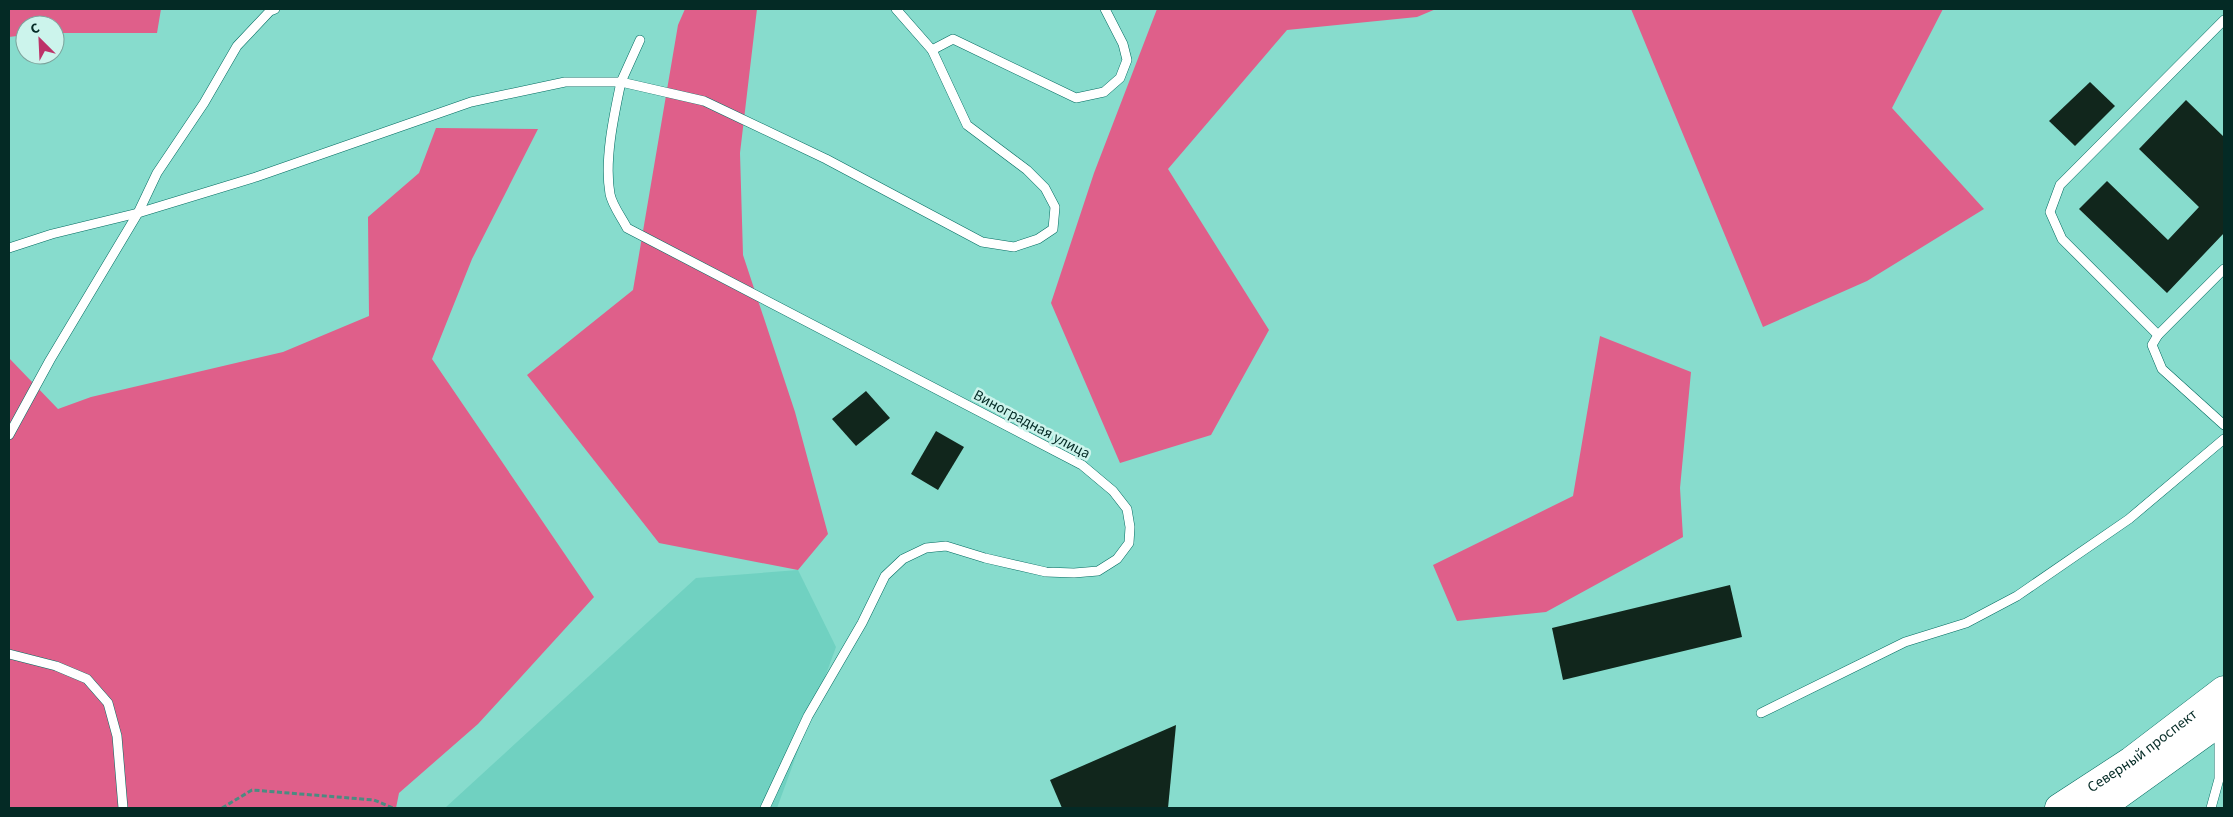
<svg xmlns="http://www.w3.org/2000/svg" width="2233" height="817" viewBox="0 0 2233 817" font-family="'Source Sans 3',sans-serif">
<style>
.built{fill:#70d1c1}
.forest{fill:#df5f8a}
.building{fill:#11261c}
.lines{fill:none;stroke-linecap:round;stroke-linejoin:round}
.service-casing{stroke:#006b60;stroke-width:10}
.primary-casing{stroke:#006b60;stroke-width:29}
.path{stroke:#4b8b81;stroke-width:3;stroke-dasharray:5 2.5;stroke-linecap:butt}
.service{stroke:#fff;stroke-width:9}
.primary{stroke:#fff;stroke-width:28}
.labels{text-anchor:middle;stroke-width:5;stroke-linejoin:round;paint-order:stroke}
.street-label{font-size:15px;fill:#042a25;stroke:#ccf4ec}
</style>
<rect width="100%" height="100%" fill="#87dccd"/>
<path class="built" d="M798 570 836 647 777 808H445L696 578Z"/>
<g class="forest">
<path d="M9 9H161L157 33H55V25H25V35L9 37Z"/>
<path d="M685 9H757L740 153 743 255 795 412 828 534 798 570 659 543 527 375 633 290 678 25Z"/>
<path d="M1157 9H1436L1417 17 1287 30 1168 169 1269 330 1211 435 1120 463 1051 303 1094 173Z"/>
<path d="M1631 9H1943L1892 108 1984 209 1867 281 1763 327Z"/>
<path d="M436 128 538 129 472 259 432 359 594 597 478 724 399 793 396 808H9V358L58 409 91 397 283 352 369 316 368 217 419 173Z"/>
<path d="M1600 336 1691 372 1680 488 1683 537 1546 612 1457 621 1433 565 1573 496Z"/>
</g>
<g class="building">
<path d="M2090 82 2115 106 2075 146 2049 121Z"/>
<path d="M2186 100 2224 137V233L2167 293 2079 209 2107 181 2168 240 2199 207 2139 149Z"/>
<path d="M866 391 890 418 856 446 832 419Z"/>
<path d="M936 431 964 447 938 490 911 474Z"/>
<path d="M1730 585 1742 637 1563 680 1552 628Z"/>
<path d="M1176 725 1168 808H1062L1050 780Z"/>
</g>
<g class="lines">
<defs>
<g id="service">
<path d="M640 40 621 82 704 101 826 159 982 242 1014 247 1038 239 1053 229 1055 207 1045 188 1027 170 967 125 932 50 896 9"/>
<path d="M932 50 953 39 1076 98 1104 92 1120 78 1127 60 1123 44 1105 9"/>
<path d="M9 248 52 234 138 213 256 177 471 102 565 82H621C614 115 604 160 610 194 612 205 622 218 627 228L1082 465 1113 491 1127 509 1130 527 1129 543 1117 559 1098 571 1074 573 1046 572 985 558 946 546 926 548 903 559 885 576 862 623 808 716 765 808"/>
<path d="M2224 269 2158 335 2152 345 2162 369 2224 425"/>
<path d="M2158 335 2062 239 2050 212 2060 185 2224 20"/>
<path d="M9 435 50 360 138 213 157 173 204 103 237 46 270 11 275 9"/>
<path d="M9 654 56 666 87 679 108 703 117 736 123 808"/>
<path d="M1761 713 1905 642 1966 623 2017 596 2129 519 2224 439"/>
<path d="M2211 808 2219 779V730"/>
</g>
<g id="primary">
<path id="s1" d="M2059 808 2131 761 2224 690"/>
<path d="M2100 808 2224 719"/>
</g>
</defs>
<use href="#service" class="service-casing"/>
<use href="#primary" class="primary-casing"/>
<path class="path" d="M222 808 252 790 374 800 393 808"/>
<use href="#service" class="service"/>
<use href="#primary" class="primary"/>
</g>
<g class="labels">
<g class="street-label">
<text transform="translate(1032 424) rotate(28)" y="5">Виноградная улица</text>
<text dy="5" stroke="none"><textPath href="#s1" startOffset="101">Северный проспект</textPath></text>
</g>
</g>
<rect width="2233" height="817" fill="none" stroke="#042a25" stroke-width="20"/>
<g transform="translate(40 40) rotate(336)"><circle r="24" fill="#ccf4ec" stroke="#7ca39c"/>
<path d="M0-4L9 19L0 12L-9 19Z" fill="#bd3268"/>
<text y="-8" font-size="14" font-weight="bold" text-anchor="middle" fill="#042a25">С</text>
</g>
</svg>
